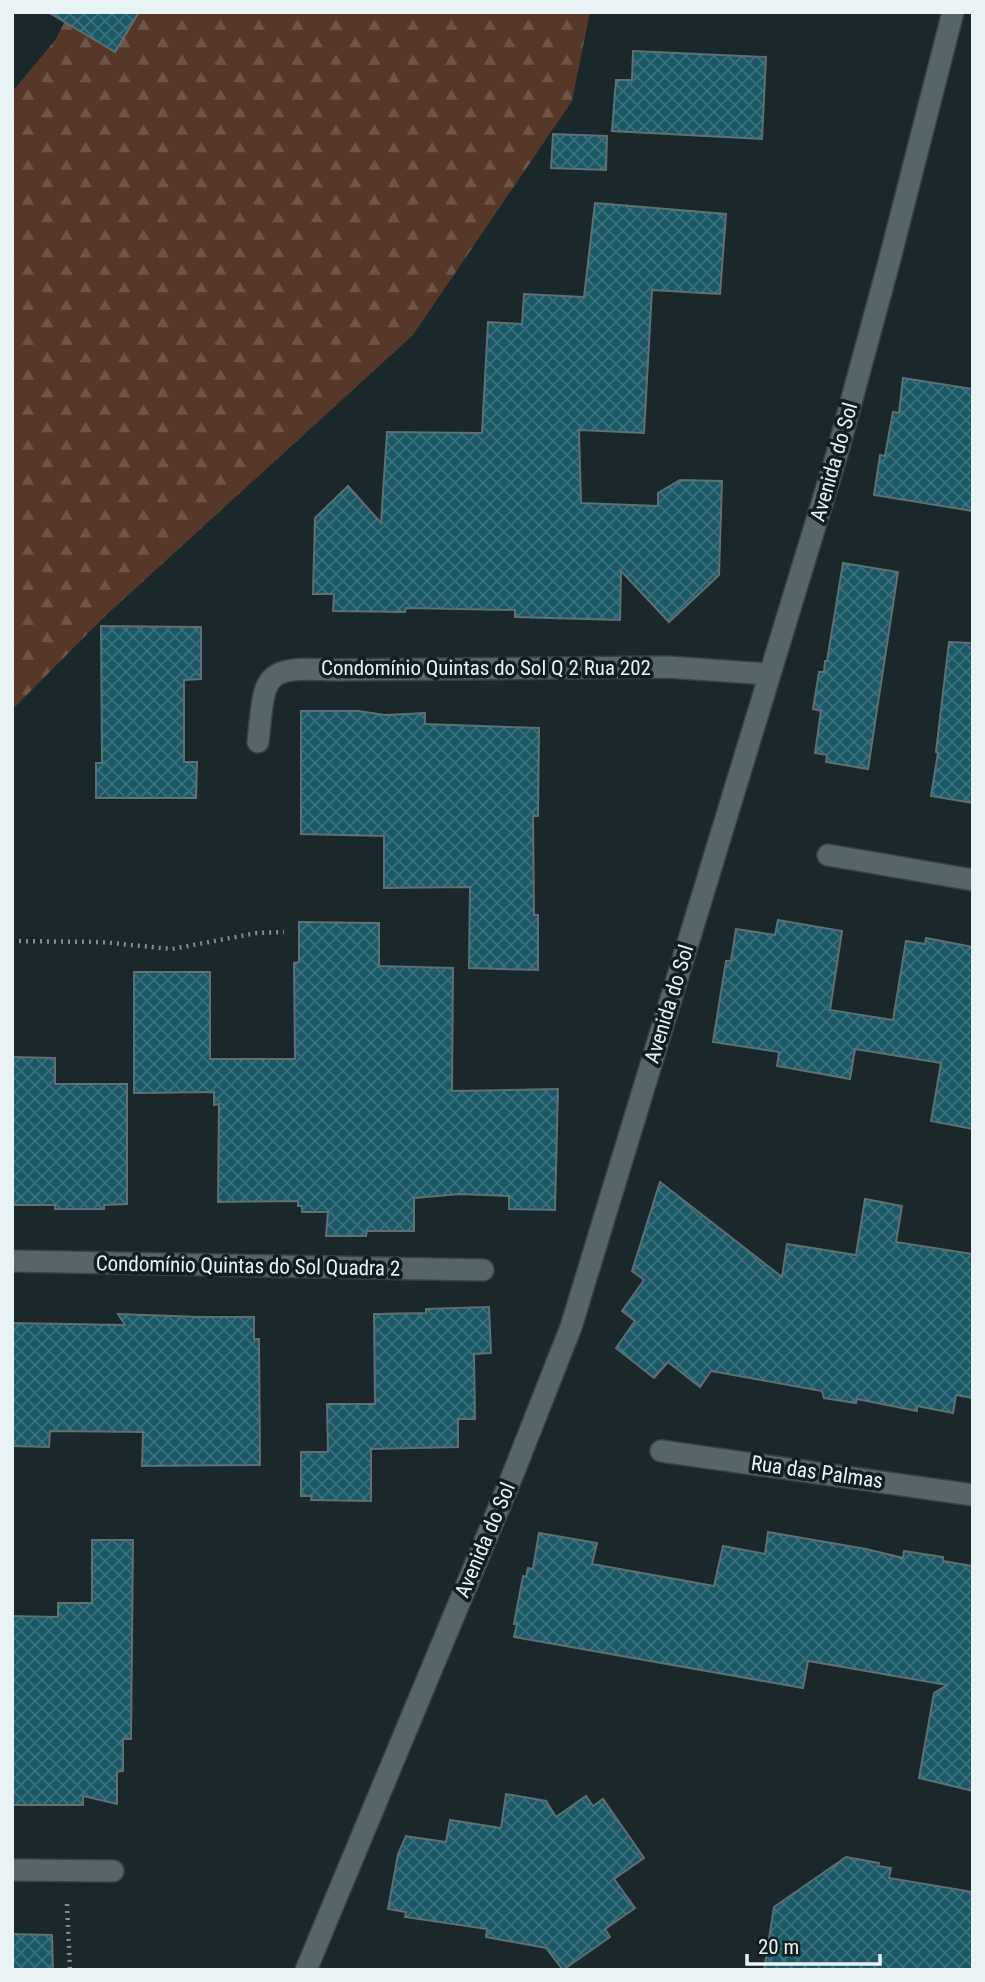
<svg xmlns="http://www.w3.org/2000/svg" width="985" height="1982" viewBox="0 0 985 1982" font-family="'Roboto Condensed',sans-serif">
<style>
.forest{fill:url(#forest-firs)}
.building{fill:url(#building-cross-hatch);stroke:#5f6f73;stroke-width:2}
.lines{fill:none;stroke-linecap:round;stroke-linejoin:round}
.minor-casing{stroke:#374245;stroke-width:24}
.path{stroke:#828d90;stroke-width:4.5;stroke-dasharray:2 5;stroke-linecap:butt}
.minor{stroke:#566569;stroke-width:21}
.labels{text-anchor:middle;stroke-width:7;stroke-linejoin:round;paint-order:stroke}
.street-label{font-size:21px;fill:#e9f2f4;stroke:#111e21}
</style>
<defs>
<pattern id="forest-firs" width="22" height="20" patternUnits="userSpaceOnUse" patternTransform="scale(1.75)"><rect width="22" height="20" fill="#573828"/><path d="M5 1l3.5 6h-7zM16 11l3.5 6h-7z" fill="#6f5548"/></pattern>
<pattern id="building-cross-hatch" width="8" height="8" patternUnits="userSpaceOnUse" patternTransform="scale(1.75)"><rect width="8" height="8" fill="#1b5967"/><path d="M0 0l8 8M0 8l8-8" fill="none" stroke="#3c717d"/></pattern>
</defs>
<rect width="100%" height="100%" fill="#1a272b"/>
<path class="forest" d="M69 12H590L572 101 413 335 103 618 12 710V92L56 39Z"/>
<g class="building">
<path d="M48 12H139L115 52Z"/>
<path d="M633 51 766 57 762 139 612 131 616 80H632Z"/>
<path d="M553 134 607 136 606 170 551 168Z"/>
<path d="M595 203 726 214 720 294 652 290 644 433 579 430 581 503 658 506V493L680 480 722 481 719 575 669 622 621 571 620 620 515 617V610L406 608 405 612 333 611 334 594H313L315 518 348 486 381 523 387 432 482 433 488 322 522 324 524 294 584 297Z"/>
<path d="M903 378 973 389V511L874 495 880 455 885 456 893 412 899 413Z"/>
<path d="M843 563 898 572 868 769 826 762 827 755 815 753 821 711 813 709 819 672H824L825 661H827Z"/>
<path d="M101 626 201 627V679L184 680V762H197L196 798H96V763H102Z"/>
<path d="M949 642 973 643V803L931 796 938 753 936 752Z"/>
<path d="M301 711H358L385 715 425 713V724L539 728 538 816H533L534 915H538V970L469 968 470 887 384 888V836L301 834Z"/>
<path d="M778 920 842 931 830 1010 893 1020 906 941 925 944 926 938 973 947V1129L931 1121 941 1063 855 1049 850 1079 777 1066 779 1052 713 1042 726 961H731L736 929 775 935Z"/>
<path d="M299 922 379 923V966L453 968 452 1091 558 1089 555 1210 509 1209V1196L460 1194 414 1198V1231H367L366 1236H326L328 1212H302V1206H298V1201L218 1202 219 1104 214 1105V1092L134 1093V972H210V1059H295L294 963 299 962Z"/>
<path d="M12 1057 55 1058V1084H127V1204L104 1205V1209H55V1205H12Z"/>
<path d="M660 1182 782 1277 787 1244 856 1255 865 1199 902 1206 896 1242 973 1254V1398L956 1395 953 1413 917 1406V1411L857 1399 856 1403 824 1398 822 1391 711 1371 700 1387 668 1362 654 1378 616 1348 635 1321 622 1311 644 1280 632 1271Z"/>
<path d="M489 1307 491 1353 474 1354 475 1419H458V1447L371 1449V1501L311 1500 312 1496H301V1452H328L327 1404H375L374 1314 426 1313V1309Z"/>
<path d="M118 1314 200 1317H254V1339H259L260 1465 142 1466 143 1432 50 1431 49 1447 12 1446V1323L125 1325Z"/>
<path d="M768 1532 866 1549 903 1558 904 1551 943 1557V1561L973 1566V1791L919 1778 934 1693 947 1685 808 1661 803 1688 514 1637 517 1624H514L523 1576 526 1577 528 1568 533 1569 539 1533 597 1543 592 1564 714 1586 723 1546 765 1554Z"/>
<path d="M92 1540H133L131 1739H123V1771L117 1772V1804L83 1796V1805H12V1616L58 1617V1603H92Z"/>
<path d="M506 1794 546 1801 556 1817 586 1796 593 1806 603 1799 644 1858 614 1879 635 1908 605 1929 610 1937 563 1970 546 1948 486 1937 487 1929 405 1917 406 1912 388 1909 398 1854 406 1836 446 1842 450 1820 501 1828Z"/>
<path d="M846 1857 879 1863 878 1866 891 1868 889 1878 973 1892V1970H764L774 1907Z"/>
<path d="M12 1934 52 1935 53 1970H12Z"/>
</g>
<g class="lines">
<defs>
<g id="minor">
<path d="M258 742C265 675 261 666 334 670L667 667 769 674"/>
<path d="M828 855 973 880"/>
<path d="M12 1261 483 1270"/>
<path d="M661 1451 973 1495"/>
<path d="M12 1870 113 1871"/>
<path d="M306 1970 513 1474 571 1327 837 454 888 266 953 12"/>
</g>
</defs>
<use href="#minor" class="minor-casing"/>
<g class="path">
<path d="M12 941 101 942 172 949 257 933 284 932"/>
<path d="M67 1904 70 1970"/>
</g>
<use href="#minor" class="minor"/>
</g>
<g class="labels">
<g class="street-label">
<text transform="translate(834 462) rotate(-74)" y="7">Avenida do Sol</text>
<text x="486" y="675">Condomínio Quintas do Sol Q 2 Rua 202</text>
<text transform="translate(669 1004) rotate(-73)" y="7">Avenida do Sol</text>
<text transform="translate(248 1266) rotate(1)" y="7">Condomínio Quintas do Sol Quadra 2</text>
<text transform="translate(817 1472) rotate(8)" y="7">Rua das Palmas</text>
<text transform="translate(485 1540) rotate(-67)" y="7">Avenida do Sol</text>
</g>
</g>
<rect width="985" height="1982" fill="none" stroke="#e9f2f4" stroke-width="28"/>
<path d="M747 1954v10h133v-10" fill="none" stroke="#e9f2f4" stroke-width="3.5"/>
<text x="758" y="1954" font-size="21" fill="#e9f2f4" stroke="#111e21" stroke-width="5" paint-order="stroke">20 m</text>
</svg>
